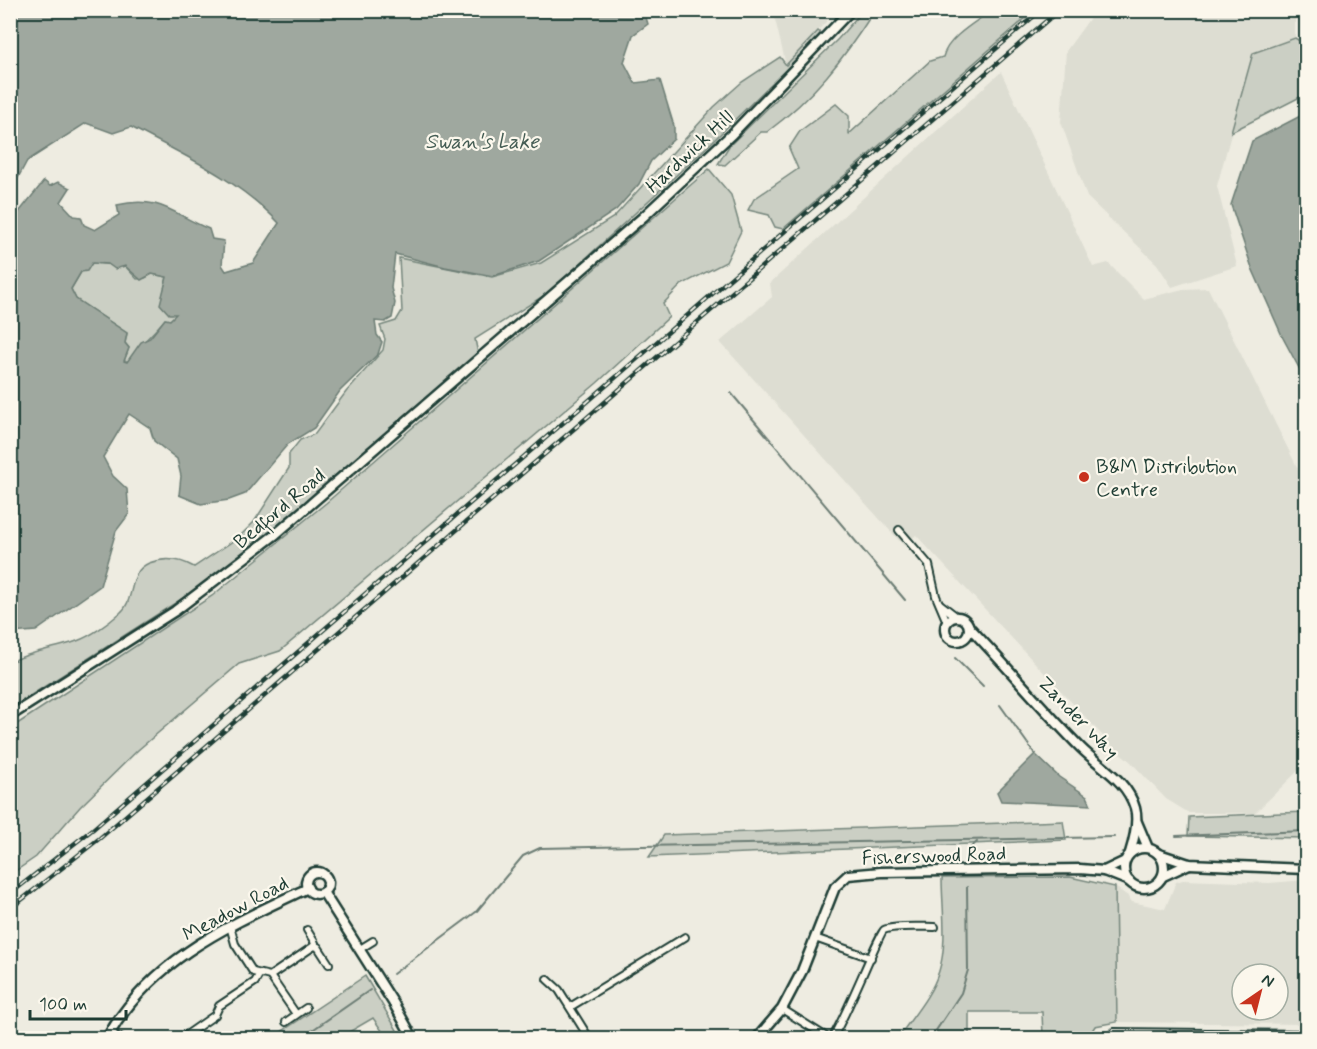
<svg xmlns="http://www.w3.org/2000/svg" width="1317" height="1049" viewBox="0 0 1317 1049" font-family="Mynerve,sans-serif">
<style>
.built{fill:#ddddd2;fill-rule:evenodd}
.green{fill:#cbcfc4;stroke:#75867c;stroke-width:1.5}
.water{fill:#9fa89f;stroke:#6c7d74;stroke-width:1.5;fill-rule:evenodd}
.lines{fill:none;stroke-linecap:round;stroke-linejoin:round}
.stream{stroke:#6c7d74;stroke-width:2}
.street-casing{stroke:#1f3d34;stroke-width:10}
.secondary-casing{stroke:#1f3d34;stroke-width:13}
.street{stroke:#fbf7ec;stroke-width:6}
.secondary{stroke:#fbf7ec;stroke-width:8}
.rail-casing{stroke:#1f3d34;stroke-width:4.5}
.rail{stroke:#fbf7ec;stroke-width:2;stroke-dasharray:7;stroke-linecap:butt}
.poi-dot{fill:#c8321e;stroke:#fbf7ec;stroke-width:2}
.labels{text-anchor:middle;stroke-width:4.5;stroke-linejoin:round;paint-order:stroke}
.street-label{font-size:20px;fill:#1f3d34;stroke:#fbf7ec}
.poi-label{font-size:20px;fill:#1f3d34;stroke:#fbf7ec;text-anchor:start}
.water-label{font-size:21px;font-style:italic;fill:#455d54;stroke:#fbf7ec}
</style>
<rect width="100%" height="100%" fill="#eeece1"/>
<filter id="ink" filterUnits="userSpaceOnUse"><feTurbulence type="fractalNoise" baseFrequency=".0167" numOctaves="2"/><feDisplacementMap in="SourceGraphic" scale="12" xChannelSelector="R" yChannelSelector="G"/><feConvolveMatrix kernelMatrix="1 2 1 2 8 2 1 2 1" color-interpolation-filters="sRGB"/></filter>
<g filter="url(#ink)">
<g class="built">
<path d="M773 11H836L786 65Z"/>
<path d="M1095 11H1295V38L1253 53 1217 186 1237 266 1172 287 1157 264 1087 197 1061 122 1066 51Z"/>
<path d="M1001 72 1093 267 1108 263 1144 299 1183 289 1208 288 1306 485V763L1255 813H1189L1166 799 1129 760 1115 749 916 535 904 546 720 342 772 297 770 283Z"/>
<path d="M1183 880 1269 883 1306 880V1024L1117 1022 1115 887 1128 896 1132 902 1165 909 1176 882ZM1242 974H1278V1010H1242Z"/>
</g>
<g class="green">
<path d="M863 10 874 11C843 60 814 97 767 132H761L725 165 718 164 729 146 838 39Z"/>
<path d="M992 10 1034 11 783 229 775 227 769 215 748 210 754 199 798 169 789 148 800 131 836 104 849 116V134L930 61 943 57C948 37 976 22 992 10Z"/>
<path d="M818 31 822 34 708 146 548 293 475 339 478 354 280 525 205 584 11 708V662C31 651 55 649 77 641 91 636 109 623 120 613 136 600 127 572 149 563 165 557 179 558 194 567L239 537 254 522 289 468V454L300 440 315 434 346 392 383 350 385 339 380 326 396 321 402 311 399 258 492 277 541 263 614 217 714 107 742 82 780 57 786 65Z"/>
<path d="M1295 38 1306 45V94L1231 132 1253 53Z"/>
<path d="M709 169 731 195 741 231 726 262 681 285 663 304 669 317 597 383 280 651 239 664 138 750 80 807 36 857 11 874V728L212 596 326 503Z"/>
<path d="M92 263 125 266 137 279 145 278 152 274 167 277 162 299 177 314 170 320 165 319C153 335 139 343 130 361H124L129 348 125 343 127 333 76 299 71 289 81 272Z"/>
<path d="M1306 812V838L1188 836 1189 817Z"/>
<path d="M1063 821 1066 840 649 857 664 835Z"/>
<path d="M1070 877 1115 887 1117 1022 1095 1026 1090 1034 1043 1036 1042 1012H969V1038H898C912 1017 932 995 939 971 948 943 942 907 942 878Z"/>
<path d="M365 976 397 1030 387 1038 373 1018 339 1038H272Z"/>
</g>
<g class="water">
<path d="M11 10 644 11 648 24 633 35 624 62 635 83 660 80 674 126V139L651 161 639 184 616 210 539 261 493 276 445 267 395 254 391 288 395 303 392 318 385 322 375 321 377 335 382 342 378 354 340 391 314 428 288 444 245 494 229 500 201 504 179 495 181 476 177 459 154 441 150 428 129 414 103 457 113 476 127 489 129 514 116 531 100 586 36 631 11 633V222L44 181 50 186 58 182 70 188 61 202 74 216 81 217 84 225 95 230 119 215 117 205C160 195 173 214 209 229L212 239 224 241 222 265 226 271 253 263 279 223C238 179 183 155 131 127L113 133 86 123 27 161 11 191ZM92 263 108 264 115 269 125 266 141 280 152 274 167 277 160 304 169 314H176L170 320 165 319 150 338 141 342 127 362 124 361 129 348 125 343 127 333 76 299 71 289 81 272 87 271Z"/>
<path d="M1306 113V381L1283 338 1252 268 1231 205 1252 141Z"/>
<path d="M1035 754 1059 777 1087 796 1091 805 1001 801 997 792Z"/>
</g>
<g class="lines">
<g class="stream">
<path d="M731 393 905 600"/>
<path d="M955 658 983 686"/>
<path d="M1000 705 1035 754"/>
<path d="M1176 836 1306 831"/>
<path d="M967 859 969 849 977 842"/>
<path d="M393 974 476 912 523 856 540 848 1114 837"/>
<path d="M301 1038 370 990"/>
<path d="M931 1038 961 993 968 970 967 887"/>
</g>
<defs>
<g id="street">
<path d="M899 530 929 565 936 596 947 622"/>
<path d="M940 604 957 617"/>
<path d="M230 926 235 944 253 972 270 976 314 946 315 943 307 930"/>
<path d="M815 938 871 958"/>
<path d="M314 946 318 947 329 964"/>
<path d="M360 949 373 941"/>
<path d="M270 976 296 1014"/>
<path d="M547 979 559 990 589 1038"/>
<path d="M570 1007 685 937"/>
<path d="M782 1009 828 1038"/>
<path d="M286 1022 306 1008"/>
<path d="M110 1032 120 1038"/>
<path d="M1114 1032 1306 1034"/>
<path d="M182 1038 215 1015 219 1006 255 982 259 975"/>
<path d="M501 1038H505"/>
<path d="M832 1038C844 1022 879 933 884 930 893 925 924 927 935 927"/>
</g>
<g id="secondary">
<circle cx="957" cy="629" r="12"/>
<path d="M969 627C1007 666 1042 709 1081 748 1100 767 1127 780 1135 808 1139 822 1134 840 1130 853"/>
<path d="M10 716 175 611 276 534 643 217 732 134 851 10"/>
<path d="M1137 822 1148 848"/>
<circle cx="1144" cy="868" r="20"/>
<path d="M1159 854 1189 864 1306 869"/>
<path d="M1104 871 1125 861"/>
<circle cx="317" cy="883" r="11"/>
<path d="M1163 876 1189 864"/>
<path d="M323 892 394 1004 413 1038"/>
<path d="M107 1038C152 958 228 926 308 888"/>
<path d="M757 1038 782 1009 802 971 835 887 848 875 881 872 1080 869 1104 871 1129 881"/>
</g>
</defs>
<use href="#street" class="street-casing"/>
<use href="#secondary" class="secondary-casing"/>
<use href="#street" class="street"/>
<use href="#secondary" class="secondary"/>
<defs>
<g id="rail">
<path d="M10 894 93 829 1041 10"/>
<path d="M10 909 100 838 1059 10"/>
</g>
</defs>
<use href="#rail" class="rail-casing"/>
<use href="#rail" class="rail"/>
</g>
</g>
<circle class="poi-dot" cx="1084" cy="477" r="6"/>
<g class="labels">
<g class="street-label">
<text transform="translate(689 151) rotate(-43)" y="7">Hardwick Hill</text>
<text transform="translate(279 508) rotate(-40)" y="7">Bedford Road</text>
<text transform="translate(1079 717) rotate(46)" y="7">Zander Way</text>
<text transform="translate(934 855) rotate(-2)" y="7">Fisherswood Road</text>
<text transform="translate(235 908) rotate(-28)" y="7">Meadow Road</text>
</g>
<g class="poi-label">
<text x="1096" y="473">B&amp;M Distribution<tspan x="1096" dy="23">Centre</tspan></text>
</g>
<g class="water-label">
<text x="482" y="148">Swan's Lake</text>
</g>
</g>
<rect width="1317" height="1049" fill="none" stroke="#fbf7ec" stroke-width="36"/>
<rect x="18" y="18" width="1281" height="1013" fill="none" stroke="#1f3d34" stroke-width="2" filter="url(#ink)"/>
<g transform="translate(1260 992) rotate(35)"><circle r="28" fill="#fbf7ec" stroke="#a3ada2" stroke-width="1.5"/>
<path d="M0-4.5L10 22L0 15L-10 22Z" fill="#c8321e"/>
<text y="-9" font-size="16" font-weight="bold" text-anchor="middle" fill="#1f3d34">N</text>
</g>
<path d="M30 1010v9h96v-9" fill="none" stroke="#1f3d34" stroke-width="3"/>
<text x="39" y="1010" font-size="18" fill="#1f3d34" stroke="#fbf7ec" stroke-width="4.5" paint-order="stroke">100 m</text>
</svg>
